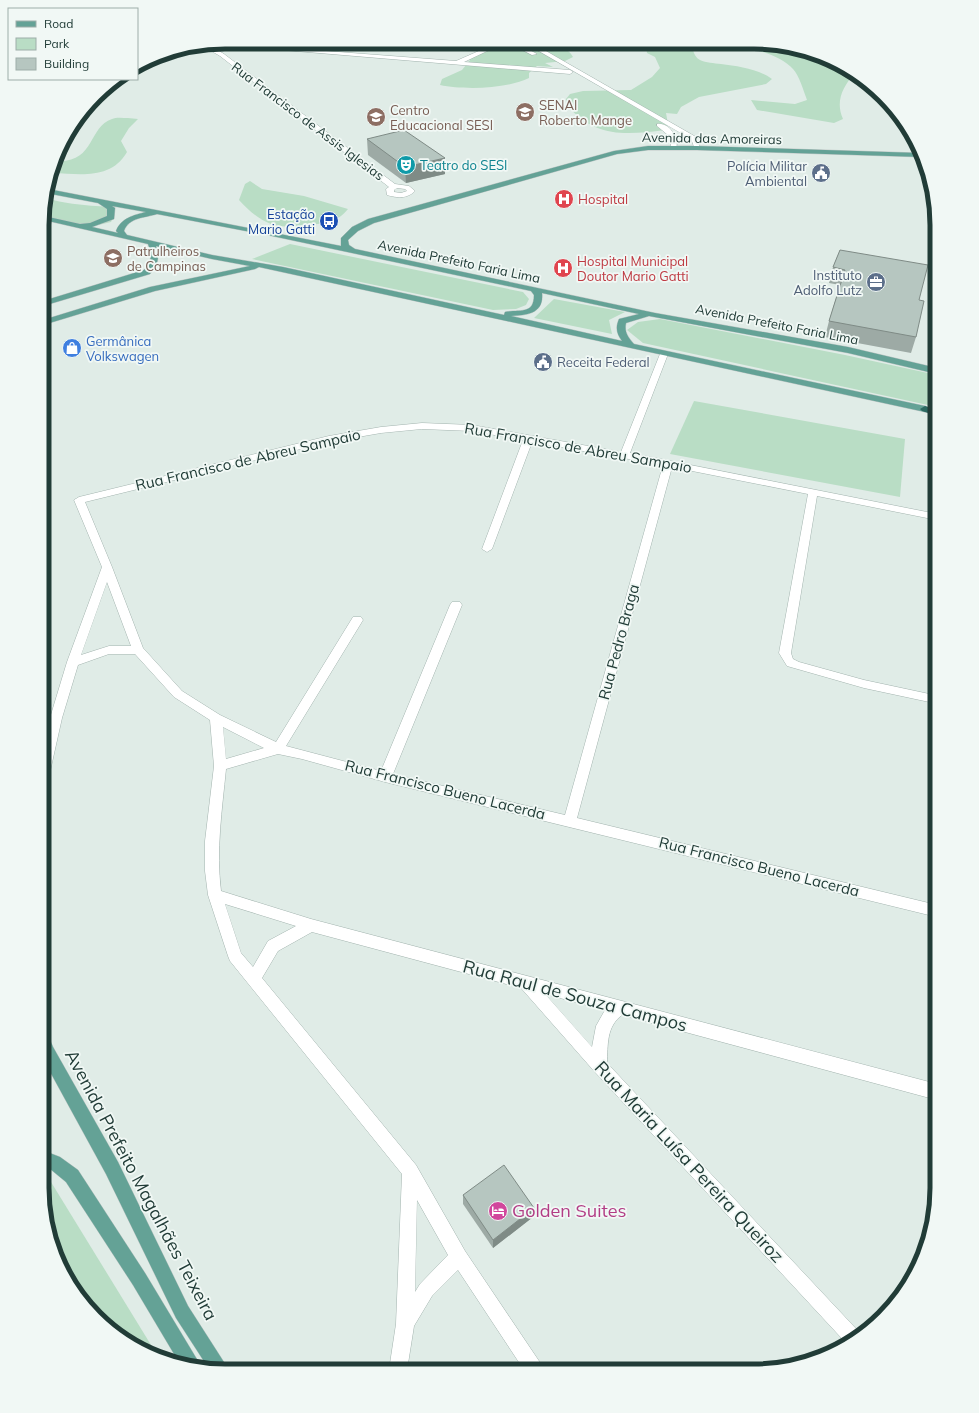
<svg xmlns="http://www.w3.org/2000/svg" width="979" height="1413" viewBox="0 0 979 1413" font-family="Mulish,sans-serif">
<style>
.green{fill:#b9ddc5}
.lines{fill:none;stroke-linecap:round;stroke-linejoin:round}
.street-casing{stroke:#a3b4af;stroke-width:1}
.primary-casing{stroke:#c1c8c7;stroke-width:1}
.highway-casing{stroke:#c1c8c7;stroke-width:1}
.street{fill:#fff;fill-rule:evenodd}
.primary{fill:#64a296;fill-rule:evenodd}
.highway{fill:#2c6961;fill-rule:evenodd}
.wall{fill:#9daaa5}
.shaded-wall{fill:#7f8b86}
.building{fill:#b6c6c0;stroke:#7f8b86}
.labels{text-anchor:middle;stroke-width:3.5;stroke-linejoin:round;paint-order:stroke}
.far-education-label{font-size:13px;fill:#785e54;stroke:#f1f8f5;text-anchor:start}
.far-street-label{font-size:13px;fill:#213c37;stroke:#f1f8f5}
.far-culture-label{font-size:13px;fill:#0d838f;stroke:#f1f8f5;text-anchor:start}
.far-service-label{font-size:13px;fill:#4e5e75;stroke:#f1f8f5;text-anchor:end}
.far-health-label{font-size:13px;fill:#be3a42;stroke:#f1f8f5;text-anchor:start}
.far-transit-label{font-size:13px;fill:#164399;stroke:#f1f8f5;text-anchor:end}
.far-shop-label{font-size:13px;fill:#366cbe;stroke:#f1f8f5;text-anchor:start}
.street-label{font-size:15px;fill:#213c37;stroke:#f1f8f5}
.near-street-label{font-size:18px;fill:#213c37;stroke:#f1f8f5}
.near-hotel-label{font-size:18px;fill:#b23c85;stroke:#f1f8f5;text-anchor:start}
.rim{fill:none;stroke:#213c37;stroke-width:5}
</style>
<rect width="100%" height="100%" fill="#e0ece7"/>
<g class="green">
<path d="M502 43C521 43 563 37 573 57L565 61 545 63 553 67 537 66 529 73V78C507 89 464 90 440 85L442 79 462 70 470 60H465Z"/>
<path d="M652 43 778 44 824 56 854 74C843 87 835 101 843 119L834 123 757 110 751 100 795 104 807 100C804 92 799 75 793 69 774 48 719 40 693 50 694 54 696 58 700 60 706 63 714 63 721 64 738 66 758 69 772 79L766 84 699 97 681 107 677 114 666 113 668 124 665 130C626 135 594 138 567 105L566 99 570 94 583 91 631 90 652 77 660 68 655 57 647 53 646 47Z"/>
<path d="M128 118 138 119 129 128 121 141 127 152C111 180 80 174 53 173L57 161C95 163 88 127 112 119 116 117 123 118 128 118Z"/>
<path d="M250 181 262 189 304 196 348 209C346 211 344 214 341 216 328 225 287 230 271 224 258 219 248 210 239 200L245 184Z"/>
<path d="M45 197C60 204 94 206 111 207L115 214 111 222 94 226H76L44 220Z"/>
<path d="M290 244 523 292 529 299 526 305 516 309 493 310 252 259Z"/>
<path d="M554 299 625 312 609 320 612 334 534 318Z"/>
<path d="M660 319 845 355 937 375V407L643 343 627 330 638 322Z"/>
<path d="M694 401 905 439 900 497 670 454Z"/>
<path d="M42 1182H51L159 1358 114 1333 61 1269 42 1188Z"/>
</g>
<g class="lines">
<defs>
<g id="street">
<path d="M220 43 456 61 497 43H504L464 62 570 70 573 72 570 74 211 44Z"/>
<path d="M509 43H516L537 54 532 55Z"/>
<path d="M525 43H532L696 137 700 148 695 149 691 139Z"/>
<path d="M209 45 224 54 395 184 409 186 415 191C407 199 397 198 387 195L386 189 389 187 220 56 203 46ZM397 188 405 189 407 191 401 193 394 192V190Z"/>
<path d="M657 124C669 122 680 138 676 149H672L668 135 657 126Z"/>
<path d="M664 351 668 354 630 453 937 514V520L817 496 791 653 793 659 799 662 864 680 934 695 937 694V703H934L864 688 787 666 779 653 808 494 672 467 577 818 937 905V917L385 782 302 759 278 754 226 769C222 810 216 850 221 891L311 919 937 1084V1100L622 1015C606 1027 608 1045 607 1063L860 1333 861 1335 847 1344 594 1071 521 988 312 932 278 951 262 978 416 1165 465 1251 541 1364 544 1370H524L458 1270 432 1296 414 1326 407 1370H389L396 1324 402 1174 230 961 228 956 208 895 205 871V841L214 766 210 720 174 697 135 654H109L78 665 62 718 49 776 47 780 43 781V750L50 718 67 662 102 567 74 500 79 497 329 436 381 427 422 423 472 425 621 452 660 354ZM422 429 472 431 523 440 482 549 487 552 492 549 532 442 663 465 565 815 393 774 462 605 460 602H452L450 605 381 771 286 746 363 620 361 617H353L276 742 220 715 182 691 143 648 112 567 85 502 329 442 381 433ZM107 582 131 646H109L81 655ZM223 727 264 748 226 759ZM225 904 296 926 268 941 253 967 241 953ZM545 994 605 1010 596 1026 592 1047ZM417 1200 448 1255 420 1284 415 1292Z"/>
</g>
<g id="primary">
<path d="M648 146H697L920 153 921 157 697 150H648L617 154 374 223 358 231 348 240 349 245 355 249 655 313 848 347 937 368V374L848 353 649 316 626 323C624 332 628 337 634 344L925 406 930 409 928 411 925 412 259 267 255 269 155 291 43 325V320L150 287 250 266 212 259 156 246C160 258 158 264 150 274L43 306V301L144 270C152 261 152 255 148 244L44 220V216L80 224 90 223 107 216V209L98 203 46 193 48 189 341 246V238L352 227 368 219 614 151ZM112 206 146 212C134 215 121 218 116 231L118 233 92 227 114 219 115 208ZM157 214 272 236 531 291 534 295C534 315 520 309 505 312L504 315 283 267 212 255 127 235 124 231C129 217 145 218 157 214ZM542 293 639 314 619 319C615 328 617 334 622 341L511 316C527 315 544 314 542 293Z"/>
<path d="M42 1031 47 1033 53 1047 118 1162 188 1306 229 1370 209 1369 176 1318 106 1174 42 1057Z"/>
<path d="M42 1150 60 1157 78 1170 145 1273 198 1361 201 1367 200 1369 180 1364 133 1285 66 1182 49 1168 42 1166Z"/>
</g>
<path id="highway" d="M925 406 937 410V416L922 411 920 409Z"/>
</defs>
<use href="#street" class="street-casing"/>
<use href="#primary" class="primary-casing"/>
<use href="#highway" class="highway-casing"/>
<use href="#street" class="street"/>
<use href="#primary" class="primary"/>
<use href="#highway" class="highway"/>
</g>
<g class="wall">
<path d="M367 139 445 174 406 183 368 155Z"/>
<path d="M840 250 919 300 916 337 911 353 825 337 829 321 840 285 829 283 833 267Z"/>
<path d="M463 1195 534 1208 533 1217 493 1248 463 1204Z"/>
</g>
<g class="shaded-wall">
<path d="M445 158V174L406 183 405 167Z"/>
<path d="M534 1208 533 1217 493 1248V1240Z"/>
</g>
<g class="building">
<path d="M404 130 445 158 405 167 367 139Z"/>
<path d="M840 250 928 265 919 300 924 301 916 337 829 321 845 270 833 267Z"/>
<path d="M504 1165 534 1208 493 1240 463 1195Z"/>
</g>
<defs>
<symbol id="university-disc" viewBox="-11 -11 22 22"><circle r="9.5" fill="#8d6e63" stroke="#f1f8f5"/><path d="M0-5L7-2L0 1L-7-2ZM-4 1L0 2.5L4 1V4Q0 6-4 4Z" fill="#fff"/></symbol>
<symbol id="school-disc" viewBox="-11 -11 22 22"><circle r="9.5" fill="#8d6e63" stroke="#f1f8f5"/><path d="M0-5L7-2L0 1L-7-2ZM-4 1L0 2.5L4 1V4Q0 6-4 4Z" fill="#fff"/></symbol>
<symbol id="theatre-disc" viewBox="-11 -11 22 22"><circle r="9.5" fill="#0f9aa8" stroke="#f1f8f5"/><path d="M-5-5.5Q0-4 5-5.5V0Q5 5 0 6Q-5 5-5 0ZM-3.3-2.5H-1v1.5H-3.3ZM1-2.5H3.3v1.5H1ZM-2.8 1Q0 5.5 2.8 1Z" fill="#fff"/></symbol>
<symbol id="civic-disc" viewBox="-11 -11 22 22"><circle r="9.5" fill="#5c6f8a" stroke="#f1f8f5"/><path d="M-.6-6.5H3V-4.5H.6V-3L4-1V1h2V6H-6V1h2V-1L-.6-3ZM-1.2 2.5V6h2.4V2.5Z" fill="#fff"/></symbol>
<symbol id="hospital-disc" viewBox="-11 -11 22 22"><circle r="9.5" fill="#e0444e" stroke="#f1f8f5"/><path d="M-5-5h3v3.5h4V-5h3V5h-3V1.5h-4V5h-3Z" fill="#fff"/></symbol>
<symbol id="bus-disc" viewBox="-11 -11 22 22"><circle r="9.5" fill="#1a4fb4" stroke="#f1f8f5"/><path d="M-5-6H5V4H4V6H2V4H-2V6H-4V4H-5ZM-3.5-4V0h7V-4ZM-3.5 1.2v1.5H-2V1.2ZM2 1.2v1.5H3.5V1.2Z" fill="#fff"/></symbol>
<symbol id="office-disc" viewBox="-11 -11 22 22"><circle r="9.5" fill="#5c6f8a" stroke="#f1f8f5"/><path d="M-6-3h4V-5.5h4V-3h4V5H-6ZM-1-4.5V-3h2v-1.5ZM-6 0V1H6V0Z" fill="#fff"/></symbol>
<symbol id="shop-disc" viewBox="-11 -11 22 22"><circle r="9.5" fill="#3f7fe0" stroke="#f1f8f5"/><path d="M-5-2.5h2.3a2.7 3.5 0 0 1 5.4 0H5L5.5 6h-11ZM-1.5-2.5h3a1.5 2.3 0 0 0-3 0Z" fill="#fff"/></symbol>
<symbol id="hotel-disc" viewBox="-11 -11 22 22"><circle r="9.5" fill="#d1479c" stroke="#f1f8f5"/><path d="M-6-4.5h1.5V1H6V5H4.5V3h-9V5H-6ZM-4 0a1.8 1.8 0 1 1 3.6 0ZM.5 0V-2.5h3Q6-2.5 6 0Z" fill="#fff"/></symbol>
</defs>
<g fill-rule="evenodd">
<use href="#university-disc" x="514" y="101" width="22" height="22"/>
<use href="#school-disc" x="365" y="106" width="22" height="22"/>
<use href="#theatre-disc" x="395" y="154" width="22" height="22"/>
<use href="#civic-disc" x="810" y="162" width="22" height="22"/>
<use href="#hospital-disc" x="553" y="188" width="22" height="22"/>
<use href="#bus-disc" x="318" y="210" width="22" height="22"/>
<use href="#school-disc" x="102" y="247" width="22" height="22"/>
<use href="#hospital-disc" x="552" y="257" width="22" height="22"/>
<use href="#office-disc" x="865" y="271" width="22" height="22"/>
<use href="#shop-disc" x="61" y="337" width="22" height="22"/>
<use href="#civic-disc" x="532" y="351" width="22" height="22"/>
<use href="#hotel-disc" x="487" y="1200" width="22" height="22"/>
</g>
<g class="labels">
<g class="far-education-label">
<text x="539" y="110">SENAI<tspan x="539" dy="15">Roberto Mange</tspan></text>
<text x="390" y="115">Centro<tspan x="390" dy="15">Educacional SESI</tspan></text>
<text x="127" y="256">Patrulheiros<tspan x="127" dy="15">de Campinas</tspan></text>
</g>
<g class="far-street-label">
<text transform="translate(308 121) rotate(37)" y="5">Rua Francisco de Assis Iglesias</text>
<text transform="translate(712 138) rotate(1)" y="5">Avenida das Amoreiras</text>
<text transform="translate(459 261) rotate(12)" y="5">Avenida Prefeito Faria Lima</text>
<text transform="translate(777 324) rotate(11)" y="5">Avenida Prefeito Faria Lima</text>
</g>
<g class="far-culture-label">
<text x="420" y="170">Teatro do SESI</text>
</g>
<g class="far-service-label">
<text x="807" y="171">Polícia Militar<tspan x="807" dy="15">Ambiental</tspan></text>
<text x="862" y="280">Instituto<tspan x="862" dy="15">Adolfo Lutz</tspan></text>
<text x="557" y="367" text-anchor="start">Receita Federal</text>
</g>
<g class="far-health-label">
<text x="578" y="204">Hospital</text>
<text x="577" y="266">Hospital Municipal<tspan x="577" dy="15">Doutor Mario Gatti</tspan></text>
</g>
<g class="far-transit-label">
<text x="315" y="219">Estação<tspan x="315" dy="15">Mario Gatti</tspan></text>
</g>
<g class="far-shop-label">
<text x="86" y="346">Germânica<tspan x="86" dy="15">Volkswagen</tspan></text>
</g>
<g class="street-label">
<text transform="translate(578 448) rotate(10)" y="5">Rua Francisco de Abreu Sampaio</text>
<text transform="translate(248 460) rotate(-13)" y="5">Rua Francisco de Abreu Sampaio</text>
<text transform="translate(619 642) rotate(-75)" y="5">Rua Pedro Braga</text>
<text transform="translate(445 790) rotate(14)" y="5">Rua Francisco Bueno Lacerda</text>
<text transform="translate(759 867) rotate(14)" y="5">Rua Francisco Bueno Lacerda</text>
</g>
<g class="near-street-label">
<text transform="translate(575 996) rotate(15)" y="6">Rua Raul de Souza Campos</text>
<text transform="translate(689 1162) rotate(47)" y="6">Rua Maria Luísa Pereira Queiroz</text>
<text transform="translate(141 1185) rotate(62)" y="6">Avenida Prefeito Magalhães Teixeira</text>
</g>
<g class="near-hotel-label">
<text x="512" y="1217">Golden Suites</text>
</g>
</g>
<path d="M0 0H979V1413H0ZM225 49H754A176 176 0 0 1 930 225V1188A176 176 0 0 1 754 1364H225A176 176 0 0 1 49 1188V225A176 176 0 0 1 225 49Z" fill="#f1f8f5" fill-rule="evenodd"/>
<path class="rim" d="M225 49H754A176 176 0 0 1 930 225V1188A176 176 0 0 1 754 1364H225A176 176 0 0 1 49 1188V225A176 176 0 0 1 225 49Z"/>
<rect x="8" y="8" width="130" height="72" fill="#f1f8f5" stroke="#9eada9"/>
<rect x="16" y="21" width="20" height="6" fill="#64a296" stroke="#9eada9"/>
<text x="44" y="28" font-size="12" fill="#213c37">Road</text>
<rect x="16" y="38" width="20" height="12" fill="#b9ddc5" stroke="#9eada9"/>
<text x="44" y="48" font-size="12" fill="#213c37">Park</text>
<rect x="16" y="58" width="20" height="12" fill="#b6c6c0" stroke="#9eada9"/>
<text x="44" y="68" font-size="12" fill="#213c37">Building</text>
</svg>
